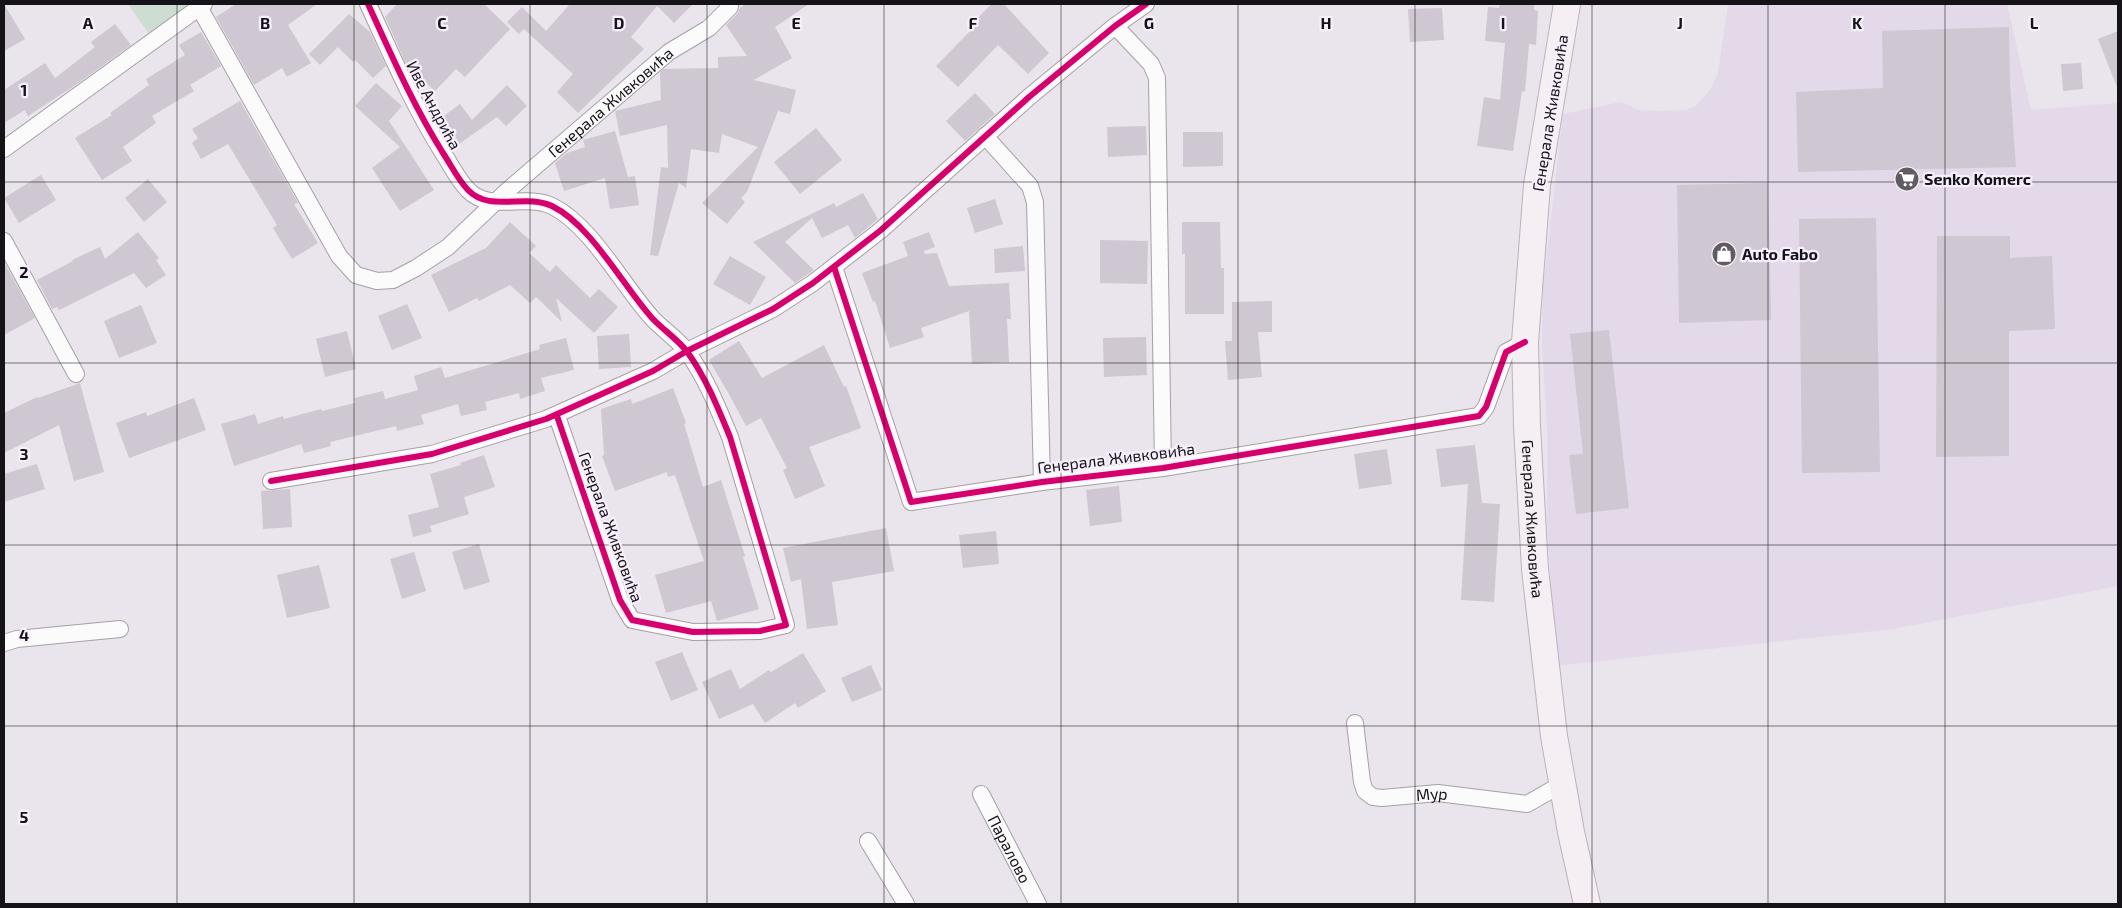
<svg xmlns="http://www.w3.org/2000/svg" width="2122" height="908" viewBox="0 0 2122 908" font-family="'Exo 2',sans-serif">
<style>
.built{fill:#e3d9e8}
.green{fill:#ceddd2}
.building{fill:#cfc7d2}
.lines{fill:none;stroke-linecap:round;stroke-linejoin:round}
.street-casing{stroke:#a5a0a6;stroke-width:18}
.primary-casing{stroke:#bdb1ba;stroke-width:28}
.street{stroke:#fcfbfc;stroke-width:16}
.primary{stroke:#f5eff4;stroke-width:26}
.cycleway-casing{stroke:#f8effd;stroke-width:9}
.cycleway{stroke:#d6006c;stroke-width:6}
.grid{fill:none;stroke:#161318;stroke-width:1;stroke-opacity:0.55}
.labels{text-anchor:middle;stroke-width:4.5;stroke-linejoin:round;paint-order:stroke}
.street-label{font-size:16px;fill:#161318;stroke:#f8effd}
.poi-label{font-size:16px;font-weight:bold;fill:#161318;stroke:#f8effd;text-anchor:start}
.grid-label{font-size:16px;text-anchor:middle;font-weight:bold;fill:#161318;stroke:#f8effd;stroke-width:4.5;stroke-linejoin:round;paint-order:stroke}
</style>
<rect width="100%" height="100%" fill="#eae4ec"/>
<path class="built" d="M1728 4H2007L2031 110 2118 103V586L1893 629 1555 666 1547 518V429L1542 346 1543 288 1563 114 1621 102 1639 110 1659 111 1685 110 1696 106 1712 87 1718 73Z"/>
<path class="green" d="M128 4H204L154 41Z"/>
<g class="building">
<path d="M4 4 25 39 4 51Z"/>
<path d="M236 4H317L288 25 311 63 287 77 282 68 254 85 216 17Z"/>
<path d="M397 4H484L510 29 465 77 456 69 435 91 407 66 385 17Z"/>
<path d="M570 4H693L674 23 657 6 631 37 644 49 578 113 557 92 573 74 524 29 519 34 507 22 522 7 546 31Z"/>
<path d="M746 4H809L775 27 792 58 754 80 796 90 790 114 778 111 747 192 741 198 745 202 727 224 702 203 758 147 722 134 719 153 691 149 686 188 679 183 658 256 650 255 661 167 668 168 667 125 620 136 615 111 661 100 660 72 664 69 718 68V57L747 56 726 25 737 14 740 8Z"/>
<path d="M992 4H1004L1049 53 1028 74 998 45 958 87 936 66 972 29 969 26Z"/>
<path d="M1500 4H1534V10L1538 11 1536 45 1529 44 1525 92 1522 91 1513 151 1477 146 1484 97 1500 100 1505 43 1485 41 1488 7 1499 8Z"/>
<path d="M1442 8 1444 40 1410 42 1408 9Z"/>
<path d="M349 14 370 32 386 66 373 78 355 60 353 62 338 47 320 65 309 54Z"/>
<path d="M115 24 131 45 74 86 28 116 25 110 4 123V90L45 63 55 78 95 47 91 42Z"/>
<path d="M2009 27 2010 84 2016 167 1798 172 1796 92 1883 88 1882 31Z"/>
<path d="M2118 31V87H2117L2098 39Z"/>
<path d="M201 32 221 66 190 85 194 91 152 116 156 123 123 147 132 161 102 180 75 138 112 115 110 113 149 85 146 79 185 55 179 45Z"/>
<path d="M2081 63 2083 89 2063 91 2061 64Z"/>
<path d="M376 83 402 106 389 121 434 190 400 211 372 168 400 147 355 106Z"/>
<path d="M507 85 527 106 506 126 497 117 452 149 436 122 460 104 472 120Z"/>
<path d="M975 93 995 114 965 141 946 121Z"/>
<path d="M240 101 298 203 294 204 318 243 292 259 273 228 277 225 228 144 201 159 192 143 198 138 192 129Z"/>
<path d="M1146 126 1147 155 1108 157 1107 127Z"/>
<path d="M816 128 842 160 800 194 774 162Z"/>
<path d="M615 131 628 177 635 176 639 205 610 209 605 178 564 191 555 163 567 153 585 147 583 140Z"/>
<path d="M1183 132H1223V166L1183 167Z"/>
<path d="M41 175 56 200 19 223 4 198Z"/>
<path d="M148 179 167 202 144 222 125 198Z"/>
<path d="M1768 183 1771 320 1679 323 1677 185Z"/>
<path d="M863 193 878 219 855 238 848 225 822 238 812 218 785 242 814 270 795 283 753 242 834 203 836 207Z"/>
<path d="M995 199 1003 224 975 233 967 208Z"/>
<path d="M1876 218 1880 472 1802 473 1799 219Z"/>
<path d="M510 222 536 246 529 253 550 272 556 265 590 298 599 289 618 307 594 333 556 298 562 322 536 297 530 303 510 285 479 301 477 298 449 312 431 275 486 248Z"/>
<path d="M1182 222H1220L1221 268H1224V314H1185V254H1182Z"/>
<path d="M138 232 159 258 156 260 166 275 146 288 134 273 59 310 57 307 52 309 37 280 73 261 72 260 100 247 105 259Z"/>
<path d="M929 232 935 247 924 251 925 254 937 253 949 286 1009 283 1011 319H1007L1009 362 972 364 969 311 921 328 924 337 890 348 875 301 873 302 862 273 908 256 903 242Z"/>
<path d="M1937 236H2010V258L2052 256 2055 329 2009 331V456L1936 457Z"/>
<path d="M1100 240 1148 241 1147 284 1100 283Z"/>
<path d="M1023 246 1025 271 995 273 994 249Z"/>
<path d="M730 256 766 277 750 305 713 284Z"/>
<path d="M4 262 35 318 4 335Z"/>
<path d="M1272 301V332H1258L1262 377 1228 380 1225 341H1232V302Z"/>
<path d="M407 304 422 338 392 350 378 316Z"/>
<path d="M141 305 157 343 119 358 104 321Z"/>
<path d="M1609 330 1629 508 1576 514 1569 455 1583 454 1570 334Z"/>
<path d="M347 331 356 369 325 377 316 339Z"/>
<path d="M629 334 631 367 599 369 597 336Z"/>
<path d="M1146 337 1147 375 1104 377 1103 338Z"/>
<path d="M566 338 574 370 541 378 545 391 520 399 519 393 485 402 487 410 461 416 458 404 421 415 424 424 397 431 396 426 330 442 331 446 304 453 301 444 234 466 221 424 255 414 258 424 283 416 284 419 321 409 322 411 355 403 354 398 383 391 385 399 418 390 414 376 441 367 445 378 540 349 539 345Z"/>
<path d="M739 341 762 378 824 345 844 387 846 386 861 428 809 447 825 486 795 499 783 470 787 468 761 418 746 426 730 396 709 360Z"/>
<path d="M80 383 104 472 74 481 59 425 4 453V413L37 397 38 398Z"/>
<path d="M673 388 686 423 684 424 703 487 721 480 745 556 743 557 759 609 717 621 711 601 666 613 655 575 704 561 675 475 668 477 667 472 615 491 602 456 604 455 601 409 631 399 632 404Z"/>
<path d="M194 398 206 430 129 458 116 423 146 412 147 416Z"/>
<path d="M1475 445 1482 503 1500 504 1494 602 1461 600 1468 484 1441 487 1436 449Z"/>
<path d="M1387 449 1392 484 1359 489 1354 454Z"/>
<path d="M484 455 495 487 464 497 469 514 430 526 432 532 413 537 408 515 439 507 430 474 461 465 460 463Z"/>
<path d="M37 464 45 489 4 502V474Z"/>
<path d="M1119 486 1122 522 1090 526 1086 490Z"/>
<path d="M290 489 292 527 263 529 261 491Z"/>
<path d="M886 528 894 571 832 582 838 625 807 629 801 579 791 582 783 548Z"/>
<path d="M996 531 999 564 963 568 959 535Z"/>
<path d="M479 544 490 582 464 590 452 552Z"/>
<path d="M414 552 426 591 402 599 390 559Z"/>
<path d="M319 565 330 608 287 618 277 575Z"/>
<path d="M682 652 698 690 671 701 655 662Z"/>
<path d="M803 653 826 691 798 708 795 703 765 723 753 704 719 719 702 682 731 669 740 689 769 670 771 672Z"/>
<path d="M871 665 882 690 852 702 841 678Z"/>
</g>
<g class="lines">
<defs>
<g id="street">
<path d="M368 4C391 54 413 105 443 153 451 165 458 180 468 190 490 213 525 193 552 206 591 225 623 286 652 318 663 330 679 340 688 353 706 378 718 408 730 437L786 625 760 631 693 632 632 620 620 600 557 416"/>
<path id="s1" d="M199 7 339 256 356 275 377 281 393 280 416 268 448 247 508 190 669 52 709 28 730 7"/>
<path d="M1115 26 1151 64 1157 78 1163 468"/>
<path d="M985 136 1030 186 1035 202 1042 482"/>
<path d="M4 149 204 4"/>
<path d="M4 241 76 374"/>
<path d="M834 267 911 502 1042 482 1163 468 1479 416 1486 407 1506 352 1525 342"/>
<path d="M271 481 432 454 546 419 653 371 687 351 773 309 813 283 881 230 1029 97 1115 26 1146 4"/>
<path d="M4 643 17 639 120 629"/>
<path id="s2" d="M1355 723 1362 782 1365 791 1373 797 1382 798 1438 793 1527 804 1562 784"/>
<path id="s3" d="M981 794 1038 904"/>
<path d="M868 841 906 904"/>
</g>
<g id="primary">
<path id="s4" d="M1567 4 1537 185 1525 342 1527 426 1535 569 1554 736 1571 832 1587 904"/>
</g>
</defs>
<use href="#street" class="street-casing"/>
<use href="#primary" class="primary-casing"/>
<use href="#street" class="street"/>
<use href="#primary" class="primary"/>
<defs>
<g id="cycleway">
<path d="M368 4C391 54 413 105 443 153 451 165 458 180 468 190 490 213 525 193 552 206 591 225 623 286 652 318 663 330 679 340 688 353 706 378 718 408 730 437L786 625 760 631 693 632 632 620 620 600 557 416"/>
<path d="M834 267 911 502 1042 482 1163 468 1479 416 1486 407 1506 352 1525 342"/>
<path d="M271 481 432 454 546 419 653 371 687 351 773 309 813 283 881 230 1029 97 1115 26 1146 4"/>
</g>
</defs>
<use href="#cycleway" class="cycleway-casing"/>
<use href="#cycleway" class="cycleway"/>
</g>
<path class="grid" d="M177 4V904M354 4V904M530 4V904M707 4V904M884 4V904M1061 4V904M1238 4V904M1415 4V904M1592 4V904M1768 4V904M1945 4V904M4 182H2118M4 363H2118M4 545H2118M4 726H2118"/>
<defs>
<symbol id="supermarket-disc" viewBox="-11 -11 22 22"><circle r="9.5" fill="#605c62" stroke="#f8effd"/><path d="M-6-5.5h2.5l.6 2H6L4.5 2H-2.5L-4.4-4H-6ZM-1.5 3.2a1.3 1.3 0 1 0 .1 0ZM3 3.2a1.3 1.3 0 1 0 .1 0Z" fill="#fff"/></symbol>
<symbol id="shop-disc" viewBox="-11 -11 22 22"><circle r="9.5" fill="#605c62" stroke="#f8effd"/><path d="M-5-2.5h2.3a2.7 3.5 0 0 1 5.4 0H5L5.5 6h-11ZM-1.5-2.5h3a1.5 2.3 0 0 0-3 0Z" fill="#fff"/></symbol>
</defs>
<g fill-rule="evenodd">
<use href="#supermarket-disc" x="1893" y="165" width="28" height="28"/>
<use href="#shop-disc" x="1710" y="240" width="28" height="28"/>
</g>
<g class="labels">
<g class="street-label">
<text dy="6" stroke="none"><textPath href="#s1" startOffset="631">Генерала Живковића</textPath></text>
<text transform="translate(434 105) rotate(62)" y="6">Иве Андрића</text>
<text transform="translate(1550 113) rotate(-81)" y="6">Генерала Живковића</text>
<text transform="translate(1116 458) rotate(-7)" y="6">Генерала Живковића</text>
<text dy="6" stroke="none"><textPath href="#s4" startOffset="518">Генерала Живковића</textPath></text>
<text transform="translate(611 527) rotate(70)" y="6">Генерала Живковића</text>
<text dy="6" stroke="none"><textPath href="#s2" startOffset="138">Мур</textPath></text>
<text dy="6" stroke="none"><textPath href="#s3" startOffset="62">Паралово</textPath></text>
</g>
<g class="poi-label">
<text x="1924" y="185">Senko Komerc</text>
<text x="1742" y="260">Auto Fabo</text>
</g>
</g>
<g class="grid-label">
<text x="88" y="29">A</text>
<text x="265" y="29">B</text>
<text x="442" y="29">C</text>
<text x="619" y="29">D</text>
<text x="796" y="29">E</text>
<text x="973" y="29">F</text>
<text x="1149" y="29">G</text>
<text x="1326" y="29">H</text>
<text x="1503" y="29">I</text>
<text x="1680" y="29">J</text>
<text x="1857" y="29">K</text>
<text x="2034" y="29">L</text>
<text x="24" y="96">1</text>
<text x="24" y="278">2</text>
<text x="24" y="460">3</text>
<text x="24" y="641">4</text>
<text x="24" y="823">5</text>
</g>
<rect width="2122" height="908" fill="none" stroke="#161318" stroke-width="10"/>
</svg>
